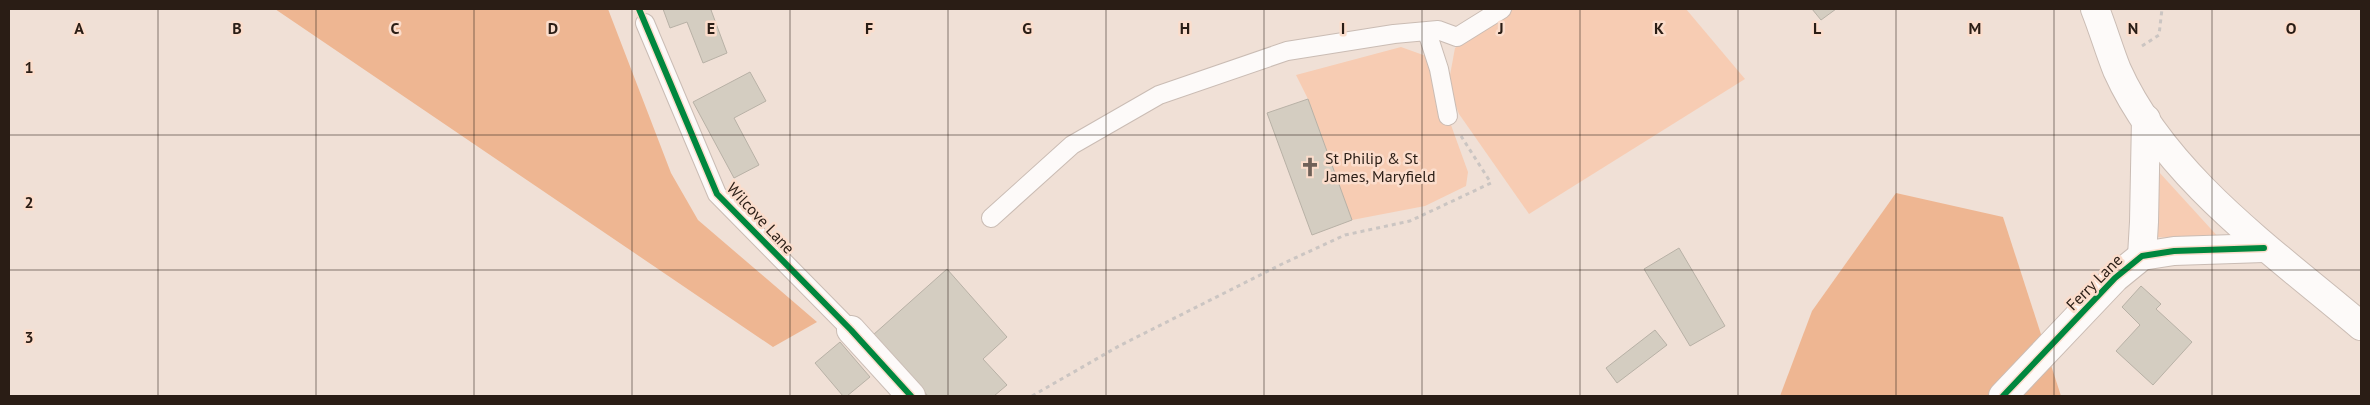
<svg xmlns="http://www.w3.org/2000/svg" width="2370" height="405" viewBox="0 0 2370 405" font-family="'PT Sans',sans-serif">
<style>
.green{fill:#f7ccb3}
.forest{fill:#eeb692}
.building{fill:#d4cdc1;stroke:#b8b1a6}
.lines{fill:none;stroke-linecap:round;stroke-linejoin:round}
.lane-casing{stroke:#cabcb4;stroke-width:20}
.street-casing{stroke:#cabcb4;stroke-width:30}
.primary-casing{stroke:#cabcb4;stroke-width:30}
.path{stroke:#cbc5c2;stroke-width:3;stroke-dasharray:4 4;stroke-linecap:butt}
.lane{stroke:#fdfaf9;stroke-width:18}
.street{stroke:#fdfaf9;stroke-width:28}
.primary{stroke:#fdfaf9;stroke-width:28}
.cycleway-casing{stroke:#fbddcc;stroke-width:9}
.cycleway{stroke:#00873e;stroke-width:6}
.grid{fill:none;stroke:#2a1d15;stroke-width:1;stroke-opacity:0.55}
.labels{text-anchor:middle;stroke-width:5;stroke-linejoin:round;paint-order:stroke}
.poi-label{font-size:16px;fill:#2a1d15;stroke:#fbddcc;text-anchor:start}
.street-label{font-size:16px;fill:#2a1d15;stroke:#fbddcc}
.grid-label{font-size:16px;text-anchor:middle;font-weight:bold;fill:#2a1d15;stroke:#fbddcc;stroke-width:5;stroke-linejoin:round;paint-order:stroke}
</style>
<rect width="100%" height="100%" fill="#f0e0d6"/>
<g class="green">
<path d="M1512 9H1686L1745 79 1529 214 1459 114 1448 86 1455 48Z"/>
<path d="M1401 47 1426 56 1468 172 1466 186 1425 206 1352 220 1308 99 1296 75Z"/>
<path d="M2158 171 2221 240 2153 237Z"/>
</g>
<g class="forest">
<path d="M275 9H608L671 173 698 220 817 322 773 347Z"/>
<path d="M1896 193 2003 217 2061 396H1780L1812 311Z"/>
</g>
<g class="building">
<path d="M663 9H714L711 10 727 53 703 63 687 22 670 28Z"/>
<path d="M1812 9H1836L1821 20Z"/>
<path d="M750 72 766 101 734 118 759 165 734 178 693 102Z"/>
<path d="M1308 99 1352 220 1312 235 1267 113Z"/>
<path d="M1679 248 1725 326 1690 346 1644 269Z"/>
<path d="M947 269 1007 337 983 359 1007 385 994 396H928L873 335Z"/>
<path d="M2141 286 2161 304 2156 309 2192 342 2153 385 2116 351 2140 325 2122 307Z"/>
<path d="M1655 330 1667 345 1617 383 1606 368Z"/>
<path d="M840 342 870 377 847 396H843L815 363Z"/>
</g>
<g class="lines">
<defs>
<g id="lane">
<path d="M645 23 717 194 851 330"/>
<path d="M1427 32 1439 69 1448 116"/>
<path d="M991 218 1072 145 1159 95 1287 51 1394 34 1438 30 1457 37 1502 9"/>
</g>
<g id="street">
<path d="M2142 256 2144 222 2146 119"/>
<path d="M851 330 911 396"/>
<path d="M2003 396 2115 278 2142 256 2174 251 2264 248"/>
</g>
<path id="primary" d="M2095 9C2103 29 2109 50 2117 70 2165 177 2274 252 2361 326"/>
</defs>
<use href="#lane" class="lane-casing"/>
<use href="#street" class="street-casing"/>
<use href="#primary" class="primary-casing"/>
<g class="path">
<path d="M2142 46 2159 35 2162 9"/>
<path d="M1032 396 1119 346 1282 264 1345 235 1410 221 1491 183 1461 136"/>
</g>
<use href="#lane" class="lane"/>
<use href="#street" class="street"/>
<use href="#primary" class="primary"/>
<defs>
<g id="cycleway">
<path d="M639 9 717 194 851 330 911 396"/>
<path d="M2003 396 2115 278 2142 256 2174 251 2264 248"/>
</g>
</defs>
<use href="#cycleway" class="cycleway-casing"/>
<use href="#cycleway" class="cycleway"/>
</g>
<path class="grid" d="M158 9V396M316 9V396M474 9V396M632 9V396M790 9V396M948 9V396M1106 9V396M1264 9V396M1422 9V396M1580 9V396M1738 9V396M1896 9V396M2054 9V396M2212 9V396M9 135H2361M9 270H2361"/>
<defs>
<symbol id="church-bare" viewBox="-9 -9 18 18"><path d="M-1.2-6h2.4v3.5h3.3v2.4h-3.3V6h-2.4V-.1h-3.3v-2.4h3.3Z" fill="#6f6159" stroke="#fbddcc" stroke-width="2.5" paint-order="stroke"/></symbol>
</defs>
<g fill-rule="evenodd">
<use href="#church-bare" x="1296" y="153" width="28" height="28"/>
</g>
<g class="labels">
<g class="poi-label">
<text x="1325" y="164">St Philip &amp; St<tspan x="1325" dy="18">James, Maryfield</tspan></text>
</g>
<g class="street-label">
<text transform="translate(761 218) rotate(47)" y="6">Wilcove Lane</text>
<text transform="translate(2094 282) rotate(-45)" y="6">Ferry Lane</text>
</g>
</g>
<g class="grid-label">
<text x="79" y="34">A</text>
<text x="237" y="34">B</text>
<text x="395" y="34">C</text>
<text x="553" y="34">D</text>
<text x="711" y="34">E</text>
<text x="869" y="34">F</text>
<text x="1027" y="34">G</text>
<text x="1185" y="34">H</text>
<text x="1343" y="34">I</text>
<text x="1501" y="34">J</text>
<text x="1659" y="34">K</text>
<text x="1817" y="34">L</text>
<text x="1975" y="34">M</text>
<text x="2133" y="34">N</text>
<text x="2291" y="34">O</text>
<text x="29" y="73">1</text>
<text x="29" y="208">2</text>
<text x="29" y="343">3</text>
</g>
<rect width="2370" height="405" fill="none" stroke="#2a1d15" stroke-width="20"/>
</svg>
